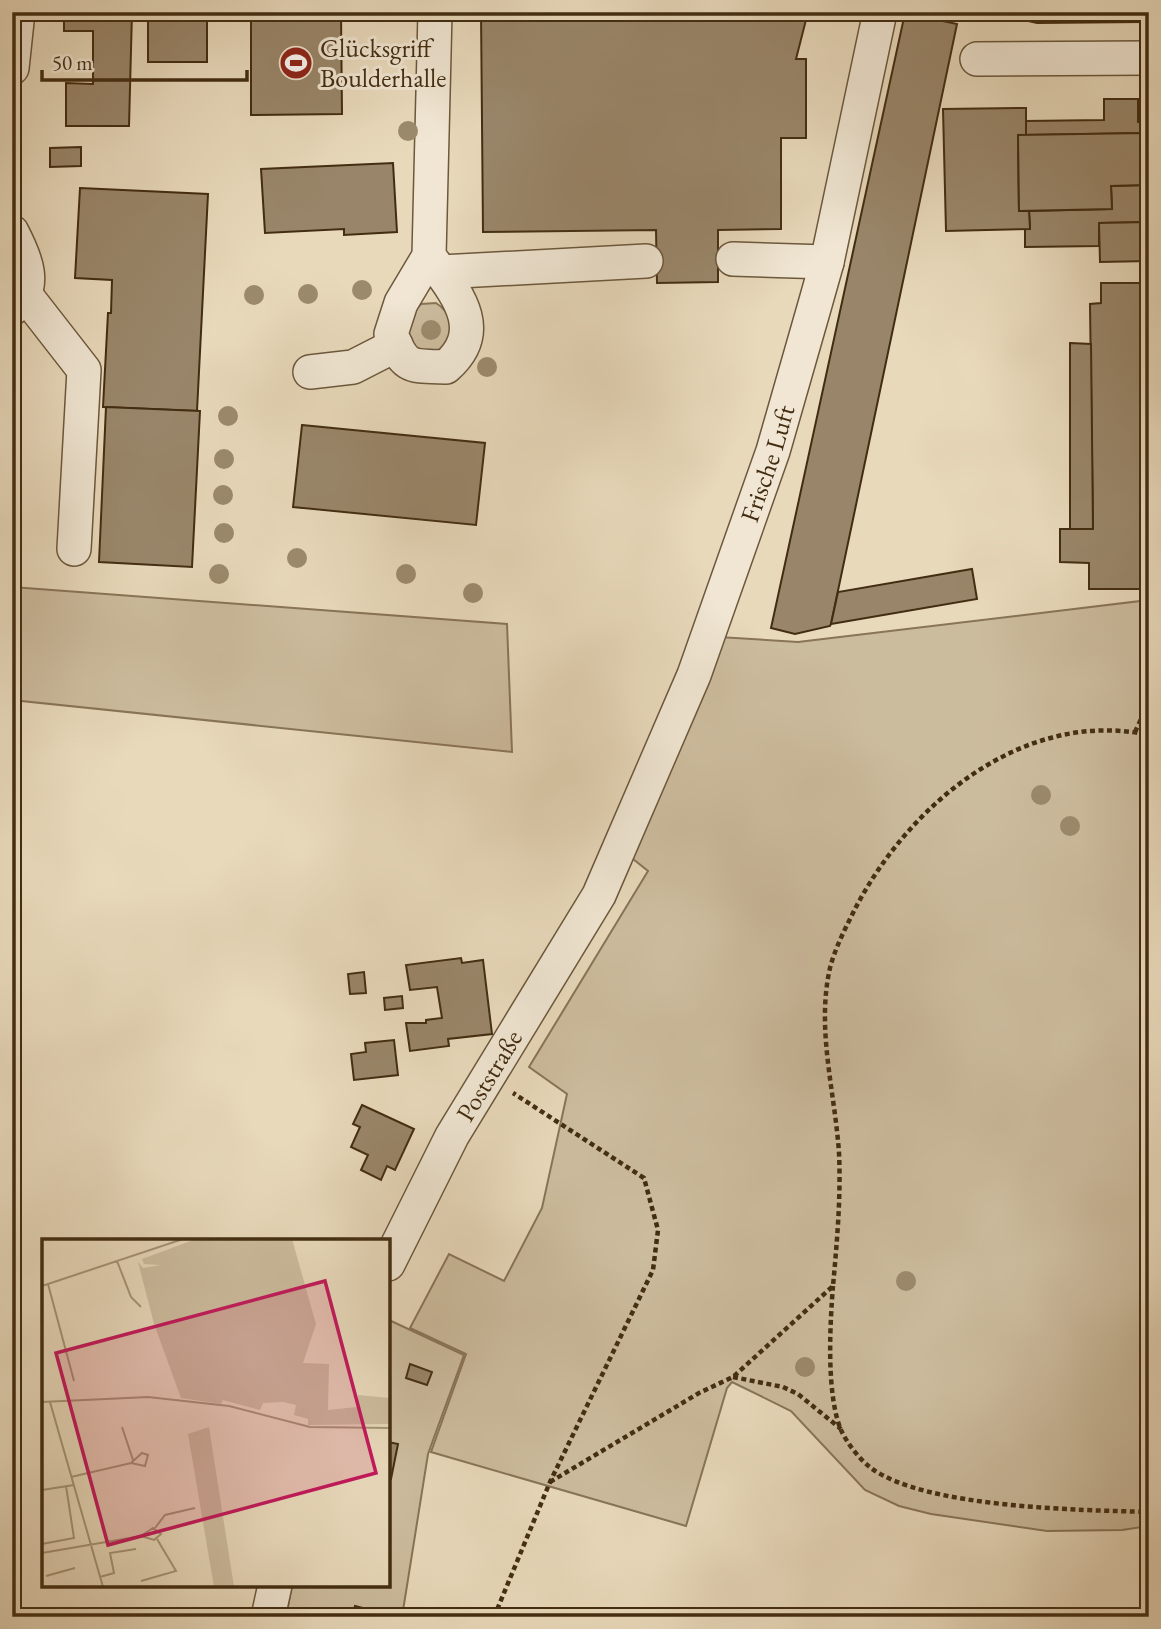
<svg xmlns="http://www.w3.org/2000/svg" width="1161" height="1629" viewBox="0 0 1161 1629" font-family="'EB Garamond',serif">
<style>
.green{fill:#ccbc9e;stroke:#887458;stroke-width:2}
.building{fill:#99866a;stroke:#432d12;stroke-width:2}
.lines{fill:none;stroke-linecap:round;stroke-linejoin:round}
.minor-casing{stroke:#6c583c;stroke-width:36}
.path{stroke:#432d12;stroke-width:4.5;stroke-dasharray:5 3.5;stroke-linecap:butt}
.minor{stroke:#f0e6d3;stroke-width:33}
.tree{fill:#9c8a6d}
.labels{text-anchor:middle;stroke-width:6;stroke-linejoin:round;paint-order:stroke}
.poi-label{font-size:26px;fill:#432d12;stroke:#f0e6d3;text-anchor:start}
.street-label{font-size:26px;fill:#432d12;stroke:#f0e6d3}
.inset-road{fill:none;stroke:#a69477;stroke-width:2}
.view{fill:#c2185b;fill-opacity:0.15;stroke:#c2185b;stroke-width:3.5}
.inset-edge{fill:none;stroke:#432d12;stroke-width:3.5}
</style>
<rect width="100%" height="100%" fill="#e8d9bb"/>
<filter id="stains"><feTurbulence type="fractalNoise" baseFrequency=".00286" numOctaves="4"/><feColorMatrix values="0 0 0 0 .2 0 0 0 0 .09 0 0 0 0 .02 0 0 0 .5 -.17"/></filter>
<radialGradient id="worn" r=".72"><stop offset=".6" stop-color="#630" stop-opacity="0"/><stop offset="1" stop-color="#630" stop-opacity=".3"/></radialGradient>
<g class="green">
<path d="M436 303C452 313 454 328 448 345 433 354 426 354 410 345 405 327 408 317 421 304Z"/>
<path d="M12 587 507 624 512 752 12 700Z"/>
<path d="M1149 600V1526L1122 1530 1047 1531 931 1514 899 1506 865 1490 791 1411 732 1382 727 1388 686 1526 431 1452 466 1354 410 1328 449 1254 504 1281 542 1208 567 1094 529 1067 648 871 628 855 719 637 798 642Z"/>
<path d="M389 1320 464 1355 428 1454 402 1617H286L292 1585H388Z"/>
</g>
<g class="building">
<path d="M64 12H132L129 126H66V83L93 84V31H64Z"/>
<rect x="148" y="12" width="59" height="50"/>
<path d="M251 12H341L342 114 251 115Z"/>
<path d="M481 12H808L796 59H806V138H781V229L718 230V282L657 283 656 230 483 232Z"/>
<path d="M989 12H1143L1142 22 1037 23Z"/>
<path d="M905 13 957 24 831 624 830 626 795 634 771 628Z"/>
<path d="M1104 99H1138V122H1149V222L1099 223V246L1025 247V229H1030L1029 211 1112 209 1111 186 1145 185 1144 133 1026 135V121L1104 120Z"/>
<path d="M1026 108V135H1018L1019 211H1029L1030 229 946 231 943 109Z"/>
<path d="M1144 133 1145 185 1111 186 1112 209 1019 211 1018 135Z"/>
<path d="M81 147V166L50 167V148Z"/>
<path d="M393 163 397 232 344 235V229L265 233 261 169Z"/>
<path d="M80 188 208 194 197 411 103 407 108 313H111L112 280 75 278Z"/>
<path d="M1149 222V261L1100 262 1099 223Z"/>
<path d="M1101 283H1149V589H1089V563L1060 562V529H1093L1090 304 1101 303Z"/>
<path d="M1070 343 1091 344 1093 529H1070Z"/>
<path d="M106 407 200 411 192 567 99 562Z"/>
<path d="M302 425 485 443 476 525 293 507Z"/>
<path d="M972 569 977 599 831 624 838 592Z"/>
<path d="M461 958 462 963 483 960 492 1034 448 1039 449 1046 410 1051 406 1023H426V1020L442 1018 437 987 410 990 406 965Z"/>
<path d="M364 972 366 993 350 994 348 974Z"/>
<path d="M402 996 403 1008 385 1010 384 998Z"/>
<path d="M394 1040 398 1075 354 1080 351 1054 366 1052 365 1043Z"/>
<path d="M362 1105 414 1129 395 1170 387 1166 381 1180 361 1170 368 1155 351 1147 360 1127 353 1124Z"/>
<path d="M410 1364 432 1372 427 1385 406 1378Z"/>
<path d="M388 1442 398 1444 391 1479 388 1478Z"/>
<path d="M355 1606 374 1611 372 1617H352Z"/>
</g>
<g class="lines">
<defs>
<g id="minor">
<path d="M977 59 1149 58"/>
<path d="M12 68 18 12"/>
<path d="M12 232C25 257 39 287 13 308"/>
<path d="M429 256C455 292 489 329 446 367 410 366 405 369 391 334L401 303 429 256 435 12"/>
<path d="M733 259 827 262"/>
<path d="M441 272 646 261"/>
<path d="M24 293 84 370 74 549"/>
<path d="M310 372 353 367 396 345"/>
<path id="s1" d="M388 1264 452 1136 599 895 694 675 773 451 814 308 827 262 880 12"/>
<path d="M268 1617 275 1585"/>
</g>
</defs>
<use href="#minor" class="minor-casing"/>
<g class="path">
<path d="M1135 732 1149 702"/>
<path d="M833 1286C830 1324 826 1394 841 1430 847 1443 859 1459 871 1468 925 1508 1080 1510 1149 1512"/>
<path d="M733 1377 783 1387 798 1394 841 1429"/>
<path d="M550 1482 699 1393 733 1377 833 1286C837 1242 841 1197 839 1153 835 1092 816 1029 830 968 835 948 846 927 855 909 909 804 1024 708 1149 735"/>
<path d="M494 1617 550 1482 653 1270 658 1230 644 1178 513 1093"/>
</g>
<use href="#minor" class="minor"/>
</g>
<g class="tree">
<circle cx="408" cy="131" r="10"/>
<circle cx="362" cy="290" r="10"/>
<circle cx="308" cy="294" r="10"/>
<circle cx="254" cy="295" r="10"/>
<circle cx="431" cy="330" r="10"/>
<circle cx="487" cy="367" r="10"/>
<circle cx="228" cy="416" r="10"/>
<circle cx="224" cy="459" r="10"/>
<circle cx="223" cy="495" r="10"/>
<circle cx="224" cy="533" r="10"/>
<circle cx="297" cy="558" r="10"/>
<circle cx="219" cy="574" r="10"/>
<circle cx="406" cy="574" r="10"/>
<circle cx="473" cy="593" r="10"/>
<circle cx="1041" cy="795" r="10"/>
<circle cx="1070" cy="826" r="10"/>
<circle cx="906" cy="1281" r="10"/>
<circle cx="805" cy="1367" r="10"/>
</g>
<defs>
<symbol id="stadium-disc" viewBox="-11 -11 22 22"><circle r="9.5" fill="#8f2418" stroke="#f0e6d3"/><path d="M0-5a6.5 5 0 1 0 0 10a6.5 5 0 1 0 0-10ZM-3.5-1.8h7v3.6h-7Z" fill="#fff"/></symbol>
</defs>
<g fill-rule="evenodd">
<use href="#stadium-disc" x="277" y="44" width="38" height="38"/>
</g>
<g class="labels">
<g class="poi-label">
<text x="320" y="57">Glücksgriff<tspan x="320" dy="30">Boulderhalle</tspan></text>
</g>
<g class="street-label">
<text dy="9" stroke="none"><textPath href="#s1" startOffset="889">Frische Luft</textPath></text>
<text dy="9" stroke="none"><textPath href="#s1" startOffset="214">Poststraße</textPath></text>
</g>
</g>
<g transform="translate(42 1239)">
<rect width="348" height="348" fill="#e8d9bb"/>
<path d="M154 0H250L274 85 261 124 287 125 286 171 315 168 316 156 348 159V185L266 186V180L252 176 254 166 241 163 221 164 218 171 181 161 179 165 139 159 112 85 96 23 101 29 119 26 102 25 100 20ZM167 188 192 348H172L146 195Z" fill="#ccbc9e"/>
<path class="inset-road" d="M75 22 89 58 99 68M6 45 32 142M0 47 141 0M0 163 106 158 187 167 268 188 349 189M8 163 61 348M80 188 91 221M29 238 89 224 103 227 106 216 100 214 89 224M0 251 32 246M113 289 123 276 153 269M0 305 32 299 24 247M0 314 99 297 112 301 119 295 111 289 99 297M4 337 33 329M58 338 72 334 68 314 94 310M99 342 134 332 115 300"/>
<path class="view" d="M283 42 334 234 66 306 14 114Z"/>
<rect width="348" height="348" class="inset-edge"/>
</g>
<rect width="1161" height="1629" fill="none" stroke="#e8d9bb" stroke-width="42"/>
<rect x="14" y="14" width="1133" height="1601" fill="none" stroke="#432d12" stroke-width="3.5"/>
<rect x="21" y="21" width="1119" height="1587" fill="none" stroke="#432d12" stroke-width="2"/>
<path d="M42 70v10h205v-10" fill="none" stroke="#432d12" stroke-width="3.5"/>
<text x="52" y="70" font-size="21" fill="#432d12" stroke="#f0e6d3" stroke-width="5" paint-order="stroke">50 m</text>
<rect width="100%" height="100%" filter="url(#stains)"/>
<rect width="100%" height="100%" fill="url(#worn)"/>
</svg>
